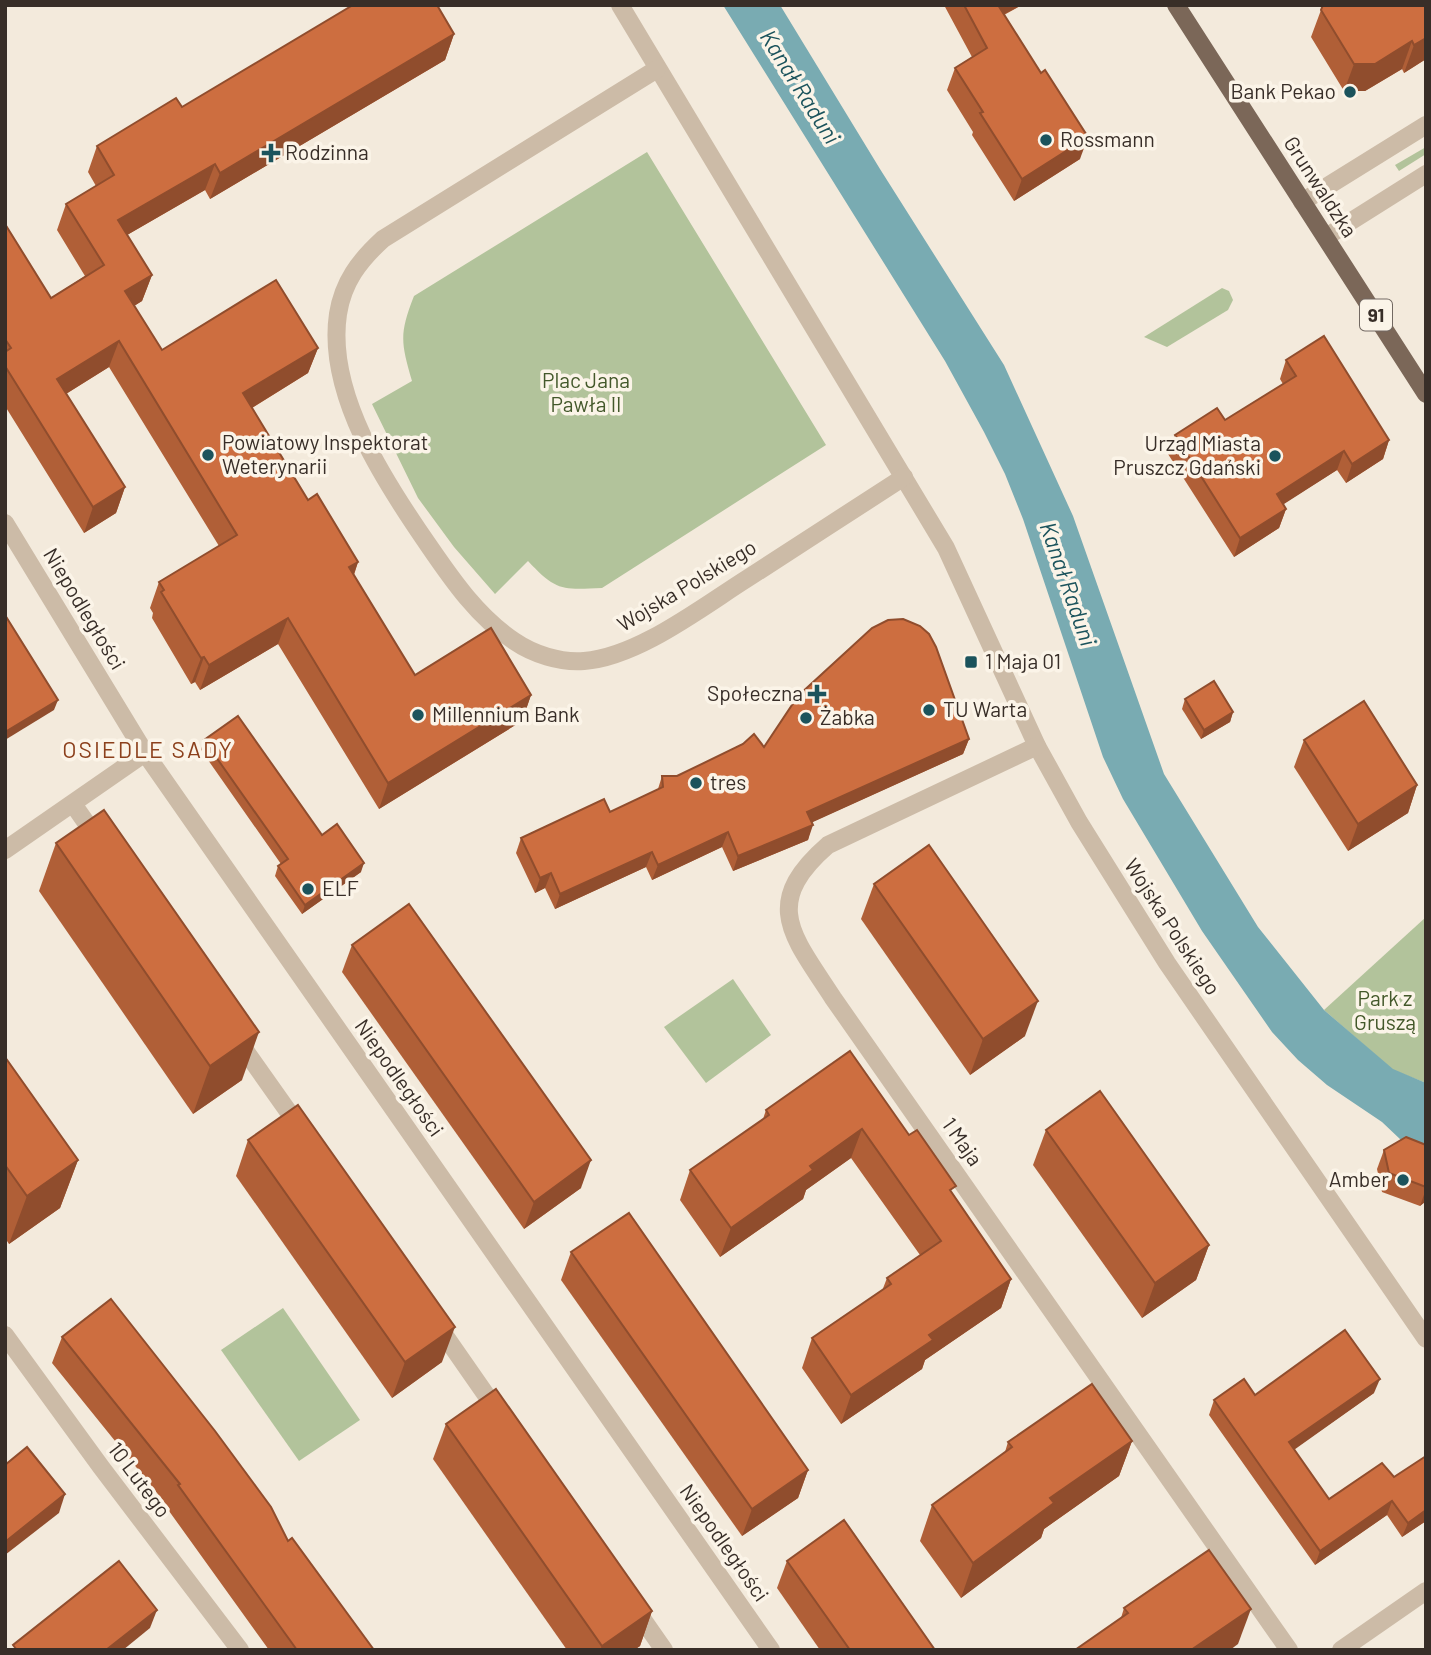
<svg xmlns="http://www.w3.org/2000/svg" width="1431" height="1655" viewBox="0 0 1431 1655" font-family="Barlow,sans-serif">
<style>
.green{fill:#b2c39b}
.water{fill:#79abb2}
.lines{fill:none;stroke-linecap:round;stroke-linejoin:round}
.minor{stroke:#ccbba7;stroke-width:18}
.major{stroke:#7b6758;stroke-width:18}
.wall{fill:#b05f37}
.shaded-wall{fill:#904d2d}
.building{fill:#cd6e40;stroke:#904d2d;stroke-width:2}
.poi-dot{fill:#1b535c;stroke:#fbf4e8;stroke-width:2.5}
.labels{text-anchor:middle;stroke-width:7;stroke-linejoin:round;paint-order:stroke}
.shield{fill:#fbf4e8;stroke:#726962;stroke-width:2}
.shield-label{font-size:19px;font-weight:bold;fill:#382e28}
.poi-label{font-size:21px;fill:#382e28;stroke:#fbf4e8;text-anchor:start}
.street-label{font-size:21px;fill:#382e28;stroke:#fbf4e8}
.park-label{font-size:21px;fill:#43582a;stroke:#fbf4e8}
.water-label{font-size:23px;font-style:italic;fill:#1b535c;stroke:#fbf4e8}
.neighbourhood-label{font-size:23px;letter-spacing:2px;fill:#8c401c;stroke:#fbf4e8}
</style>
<rect width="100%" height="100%" fill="#f3eadc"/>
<g class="green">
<path d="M1426 147V154L1399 171 1395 165Z"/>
<path d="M647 152 826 445 602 588C562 590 556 591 528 561L495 594 454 547 418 498 372 404 412 381C401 343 399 334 414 296Z"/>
<path d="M1222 288 1229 291 1233 300 1228 310 1167 347 1144 337Z"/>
<path d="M1426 917V1083L1393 1070 1324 1010Z"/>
<path d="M733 979 771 1035 706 1083 664 1027Z"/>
<path d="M283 1308 360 1420 299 1461 221 1350Z"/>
</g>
<path class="water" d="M723 5H780L880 169 1004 365 1073 516 1164 774 1258 927 1324 1010 1393 1069 1426 1083V1148L1401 1140 1382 1122 1327 1085 1298 1060 1272 1032 1202 931 1123 799 1103 757 1023 519 1005 474 984 432 945 361Z"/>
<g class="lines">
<g class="minor">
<path d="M620 5 946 548 1037 746 1079 822 1167 963 1426 1339"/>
<path d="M657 69 383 239C359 261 343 282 338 314 326 394 386 484 429 546 453 581 478 617 514 641 533 654 560 663 584 661 638 657 702 607 748 578 800 544 852 511 904 477"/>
<path d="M1302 202 1426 125"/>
<path d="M1326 237 1426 174"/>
<path d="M5 523 145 753 771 1650"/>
<path d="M1037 746 828 845C760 904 793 936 833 998L1289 1650"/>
<path d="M73 804 99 841"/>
<path d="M5 850 145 753"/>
<path d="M237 1039 302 1131"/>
<path d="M436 1323 500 1415"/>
<path d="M5 1335 101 1467 240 1650"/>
<path d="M634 1607 664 1650"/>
<path d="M1341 1650 1426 1591"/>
</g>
<path class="major" d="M1176 5 1426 394"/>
</g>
<g class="wall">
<path d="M944 5H1022L1004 15 1080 159 1014 201 972 135 973 132 947 90 955 68 972 57Z"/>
<path d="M1426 5V59L1404 73 1402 69 1365 91H1344L1311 37 1321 10Z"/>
<path d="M454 34 445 60 210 199 205 190 127 235 152 275 142 301 134 306 162 350 318 348 308 373 252 408 308 500 358 562 354 575 415 675 531 695 522 721 379 809 278 644 200 690 195 682 191 684 152 618 153 613 150 608 159 582 219 546 109 367 66 394 125 487 116 513 84 533 5 406V224L51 298 85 276 57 230 66 204 96 186 88 172 97 146 182 107Z"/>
<path d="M1286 360 1389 440 1383 459 1346 483 1337 470 1283 504 1286 509 1279 528 1234 557 1168 454 1175 435 1225 420 1283 384 1280 379Z"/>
<path d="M1185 699 1233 712 1230 722 1201 739 1182 709Z"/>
<path d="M969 739 963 754 812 822 808 840 733 871 722 847 652 880 646 867 555 909 545 888 535 893 516 853 521 838 610 812 658 789 662 776H677L764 747Z"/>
<path d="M204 740 322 835 361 872 302 914 275 876 278 866 281 864 201 750Z"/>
<path d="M1304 740 1417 785 1408 813 1348 851 1294 767Z"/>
<path d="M56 843 242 1080 193 1114 39 891Z"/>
<path d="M874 884 1025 1036 970 1075 861 919Z"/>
<path d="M352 945 581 1188 524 1229 342 972Z"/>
<path d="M5 1057 78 1160 60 1208 9 1244 5 1238Z"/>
<path d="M766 1110 909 1135 953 1194 1011 1279 1001 1308 925 1360 922 1369 841 1424 802 1368 812 1338 882 1291 887 1278 920 1255 851 1158 806 1190 803 1199 720 1257 680 1200 690 1170 763 1119Z"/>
<path d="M1046 1130 1209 1245 1196 1280 1142 1318 1033 1165Z"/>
<path d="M248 1140 442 1362 392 1398 236 1176Z"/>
<path d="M1426 1145V1201L1420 1206 1382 1192 1377 1169 1384 1150Z"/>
<path d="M571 1252 808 1470 798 1498 742 1536 561 1280Z"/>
<path d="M62 1337 288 1541 374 1650H269L169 1511 170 1509 52 1363Z"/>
<path d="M1374 1393 1294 1449 1329 1499 1382 1463 1426 1521 1402 1537 1387 1515 1315 1565 1209 1415 1214 1400 1255 1395Z"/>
<path d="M446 1424 652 1611 640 1646 634 1650H567L433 1459Z"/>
<path d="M1132 1441 1119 1476 1044 1529 1041 1538 961 1598 920 1541 932 1505 1005 1452 1008 1442Z"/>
<path d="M787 1561 935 1650H820L777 1588Z"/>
<path d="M1124 1608 1238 1644 1121 1618Z"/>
</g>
<g class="shaded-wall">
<path d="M994 5H1022L987 23Z"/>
<path d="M454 34 445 60 210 199 220 173Z"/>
<path d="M1426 38V59L1404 73 1414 45Z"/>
<path d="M1412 41 1402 69 1365 91H1344L1354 64Z"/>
<path d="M1088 137 1080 159 1014 201 1022 179Z"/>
<path d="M215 164 205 190 108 246 118 220Z"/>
<path d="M152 275 142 301 116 317 125 291Z"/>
<path d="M119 341 109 367 48 405 57 379Z"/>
<path d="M318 348 308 373 234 419 243 393Z"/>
<path d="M1389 440 1383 459 1346 483 1352 464Z"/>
<path d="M1344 451 1337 470 1270 513 1277 494Z"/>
<path d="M125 487 116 513 84 533 93 507Z"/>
<path d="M1286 509 1279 528 1234 557 1240 538Z"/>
<path d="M358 562 349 588V567Z"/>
<path d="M288 618 278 644 200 690 209 665Z"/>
<path d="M204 657 195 682 191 684 201 658Z"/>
<path d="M531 695 522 721 379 809 388 783Z"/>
<path d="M58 700 54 710 5 740V732Z"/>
<path d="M1233 712 1230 722 1201 739 1204 730Z"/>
<path d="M969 739 963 754 802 827 807 812Z"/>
<path d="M1417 785 1408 813 1348 851 1358 824Z"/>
<path d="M813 825 808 840 733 871 738 856Z"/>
<path d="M728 832 722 847 652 880 658 865Z"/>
<path d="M652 852 646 867 555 909 560 894Z"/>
<path d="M364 863 361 872 302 914 305 905Z"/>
<path d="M551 873 545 888 535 893 540 878Z"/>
<path d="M1038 1001 1025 1036 970 1075 983 1039Z"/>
<path d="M259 1032 242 1080 193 1114 210 1066Z"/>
<path d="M862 1129 851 1158 806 1190 803 1199 720 1257 731 1228 810 1166Z"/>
<path d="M78 1160 60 1208 9 1244 27 1196Z"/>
<path d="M591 1160 581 1188 524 1229 534 1202Z"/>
<path d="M1426 1189V1201L1420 1206Z"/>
<path d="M1209 1245 1196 1280 1142 1318 1155 1283Z"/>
<path d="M1011 1279 1001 1308 925 1360 922 1369 841 1424 851 1395 929 1335Z"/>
<path d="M455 1327 442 1362 392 1398 405 1362Z"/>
<path d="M1380 1379 1374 1393 1284 1457 1289 1442Z"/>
<path d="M1132 1441 1119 1476 1044 1529 1041 1538 961 1598 973 1563 1050 1498Z"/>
<path d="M808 1470 798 1498 742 1536 752 1509Z"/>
<path d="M65 1494 59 1513 5 1555V1542Z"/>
<path d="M1392 1501 1387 1515 1315 1565 1320 1551Z"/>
<path d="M1426 1510V1521L1402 1537 1408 1523Z"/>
<path d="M1251 1609 1238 1644 1230 1650H1191Z"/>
<path d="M157 1610 150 1628 123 1650H106Z"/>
<path d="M652 1611 640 1646 634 1650H600L602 1646Z"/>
</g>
<g class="building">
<path d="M353 5H437L454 34 220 173 215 164 118 220 152 275 125 291 162 350 276 280 318 348 243 393 308 500 317 494 358 562 349 567 415 675 491 628 531 695 388 783 288 618 209 665 204 657 201 658 161 592 164 590 159 582 237 535 119 341 57 379 125 487 93 507 5 366V352L11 348 5 339V224L51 298 104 265 66 204 114 175 97 146 176 98 182 107Z"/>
<path d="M964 5H998L1041 73 1045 70 1088 137 1022 179 980 113 983 112 955 68 987 48Z"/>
<path d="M1323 5H1426V38L1414 45 1412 41 1375 64H1354L1321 10Z"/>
<path d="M1324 336 1389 440 1352 464 1344 451 1277 494 1286 509 1240 538 1175 435 1217 408 1225 420 1296 376 1286 360Z"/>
<path d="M5 615 58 700 5 732Z"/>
<path d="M903 619 920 626 929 634 936 647 969 739 807 812 813 825 738 856 728 832 658 865 652 852 560 894 551 873 540 878 521 838 604 799 610 812 663 787 662 776H677L743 744 754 734 764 747 798 696 872 628 888 620Z"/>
<path d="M1214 681 1233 712 1204 730 1185 699Z"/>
<path d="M1364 701 1417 785 1358 824 1304 740Z"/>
<path d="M238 716 322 835 337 824 364 863 305 905 278 866 288 859 204 740Z"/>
<path d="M104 810 259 1032 210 1066 56 843Z"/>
<path d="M929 845 1038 1001 983 1039 874 884Z"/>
<path d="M409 904 591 1160 534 1202 352 945Z"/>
<path d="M850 1051 909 1135 917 1130 956 1186 950 1190 1011 1279 929 1335 933 1340 851 1395 812 1338 891 1284 887 1278 941 1241 862 1129 810 1166 813 1170 731 1228 690 1170 769 1115 766 1110Z"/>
<path d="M5 1057 78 1160 27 1196 5 1165Z"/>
<path d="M1100 1091 1209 1245 1155 1283 1046 1130Z"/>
<path d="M298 1105 455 1327 405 1362 248 1140Z"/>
<path d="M1406 1137 1426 1145V1187L1389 1173 1384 1150Z"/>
<path d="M629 1213 808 1470 752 1509 571 1252Z"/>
<path d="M111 1299 215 1431 271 1507 288 1541 292 1538 374 1650H297L178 1485 180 1484 62 1337Z"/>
<path d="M1345 1330 1380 1379 1289 1442 1329 1499 1382 1463 1394 1477 1426 1456V1510L1408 1523 1392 1501 1320 1551 1214 1400 1244 1379 1255 1395Z"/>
<path d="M1092 1384 1132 1441 1050 1498 1054 1503 973 1563 932 1505 1012 1447 1008 1442Z"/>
<path d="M496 1389 652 1611 602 1646 446 1424Z"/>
<path d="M27 1447 65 1494 5 1542V1465Z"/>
<path d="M844 1520 935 1650H850L787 1561Z"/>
<path d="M1209 1550 1251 1609 1191 1650H1075L1128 1613 1124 1608Z"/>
<path d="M119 1561 157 1610 106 1650H17L13 1645Z"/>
</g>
<g class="poi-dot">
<circle cx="1350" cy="92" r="7"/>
<circle cx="1046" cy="140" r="7"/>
<path d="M267.5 142.5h7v7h7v7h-7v7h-7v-7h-7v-7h7z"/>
<circle cx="208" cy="455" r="7"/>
<circle cx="1275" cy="456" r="7"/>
<rect x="964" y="655" width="14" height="14" rx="3.5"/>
<path d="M813.5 683.5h7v7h7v7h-7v7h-7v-7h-7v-7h7z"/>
<circle cx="929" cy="710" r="7"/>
<circle cx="418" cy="715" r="7"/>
<circle cx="806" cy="718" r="7"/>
<circle cx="696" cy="783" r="7"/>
<circle cx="308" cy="889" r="7"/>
<circle cx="1403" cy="1180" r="7"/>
</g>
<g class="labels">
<rect class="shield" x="1360" y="299.5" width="32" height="31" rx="5"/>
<g class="shield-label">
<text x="1376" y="322">91</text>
</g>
<g class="poi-label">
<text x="1336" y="99" text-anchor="end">Bank Pekao</text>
<text x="1060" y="147">Rossmann</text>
<text x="285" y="160">Rodzinna</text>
<text x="222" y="450">Powiatowy Inspektorat<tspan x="222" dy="24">Weterynarii</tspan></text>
<text x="1261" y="451" text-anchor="end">Urząd Miasta<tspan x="1261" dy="24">Pruszcz Gdański</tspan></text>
<text x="985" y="669">1 Maja 01</text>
<text x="803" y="701" text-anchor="end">Społeczna</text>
<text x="943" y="717">TU Warta</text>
<text x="432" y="722">Millennium Bank</text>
<text x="820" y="725">Żabka</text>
<text x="710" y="790">tres</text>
<text x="322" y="896">ELF</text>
<text x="1389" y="1187" text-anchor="end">Amber</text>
</g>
<g class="street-label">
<text transform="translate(1320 187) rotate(57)" y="7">Grunwaldzka</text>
<text transform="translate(687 586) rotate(-31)" y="7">Wojska Polskiego</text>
<text transform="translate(84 609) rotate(59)" y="7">Niepodległości</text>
<text transform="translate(1172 927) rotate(57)" y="7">Wojska Polskiego</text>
<text transform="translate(399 1078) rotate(55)" y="7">Niepodległości</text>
<text transform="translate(962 1142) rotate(55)" y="7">1 Maja</text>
<text transform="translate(139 1480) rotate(53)" y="7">10 Lutego</text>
<text transform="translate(724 1543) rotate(55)" y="7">Niepodległości</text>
</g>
<g class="park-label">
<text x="586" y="388">Plac Jana<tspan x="586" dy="24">Pawła II</tspan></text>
<text x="1385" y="1006">Park z<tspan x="1385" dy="24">Gruszą</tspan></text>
</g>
<g class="water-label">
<text transform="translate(800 87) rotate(58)" y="8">Kanał Raduni</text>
<text transform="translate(1068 584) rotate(71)" y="8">Kanał Raduni</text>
</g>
<g class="neighbourhood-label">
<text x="148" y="758">OSIEDLE SADY</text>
</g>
</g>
<rect width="1431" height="1655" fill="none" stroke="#382e28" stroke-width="14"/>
</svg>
